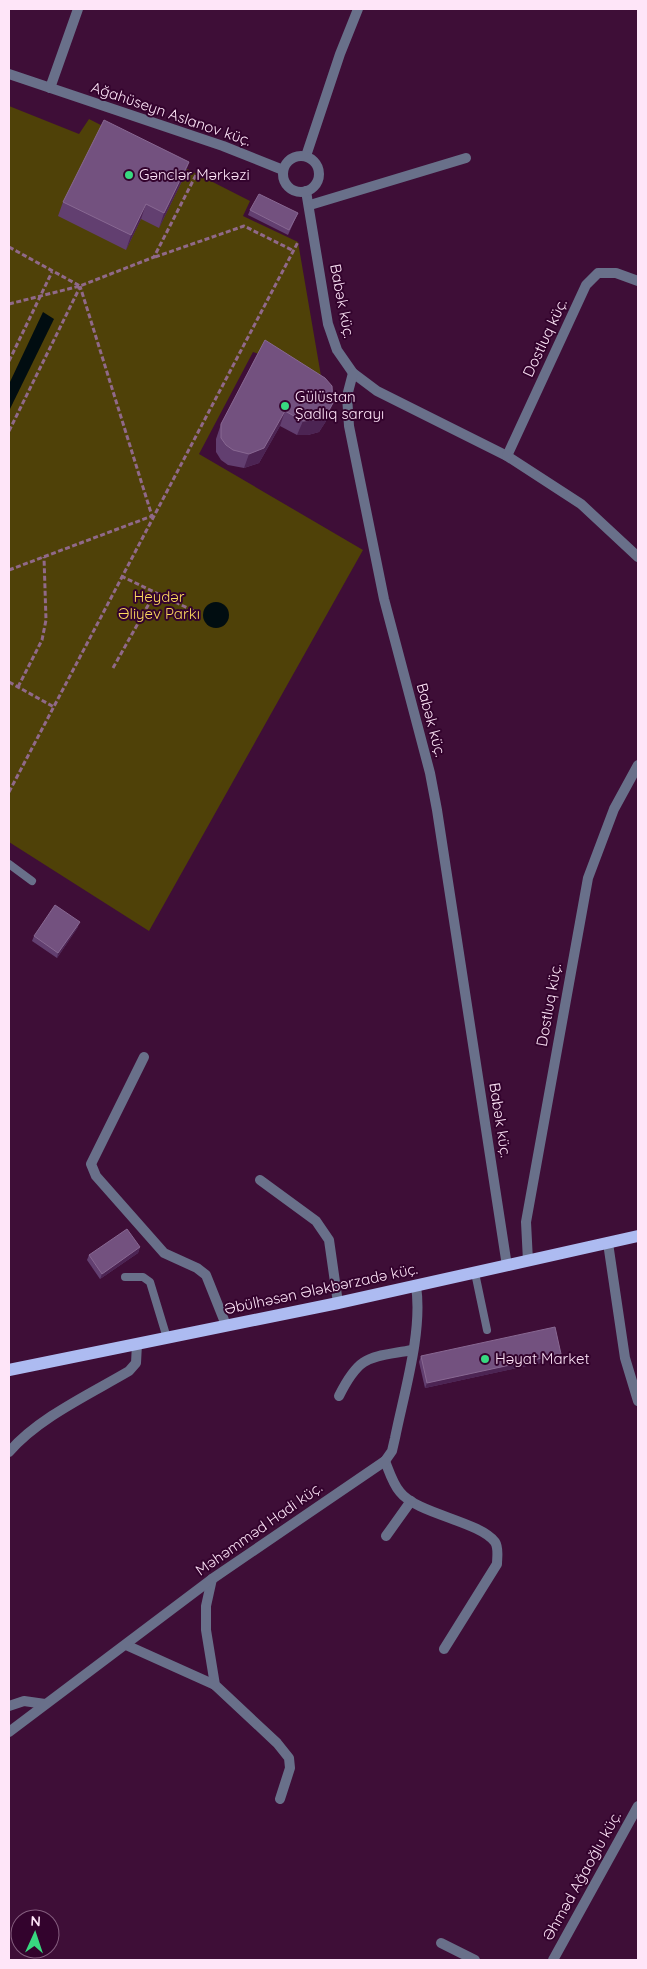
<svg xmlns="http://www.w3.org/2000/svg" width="647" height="1969" viewBox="0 0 647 1969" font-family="Quicksand,sans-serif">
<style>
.green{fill:#4f4108}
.water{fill:#010d11}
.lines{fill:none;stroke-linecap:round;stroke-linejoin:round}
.path{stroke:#906989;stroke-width:3;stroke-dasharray:5 2.5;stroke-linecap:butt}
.service{stroke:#69708a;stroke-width:8}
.minor{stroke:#69708a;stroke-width:10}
.tertiary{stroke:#69708a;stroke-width:10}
.primary{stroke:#adbbf1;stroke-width:12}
.wall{fill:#623f70}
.shaded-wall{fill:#4c2453}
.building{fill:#73517f;stroke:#886892}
.poi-dot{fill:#38d880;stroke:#33032d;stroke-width:2}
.labels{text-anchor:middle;stroke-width:4;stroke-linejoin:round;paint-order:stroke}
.street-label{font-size:15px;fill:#fee5f8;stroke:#33032d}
.poi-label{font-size:15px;fill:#fee5f8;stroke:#33032d;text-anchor:start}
.park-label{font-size:15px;fill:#fddb5e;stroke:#33032d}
</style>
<rect width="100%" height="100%" fill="#3e0e37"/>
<path class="green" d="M9 106 79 134 89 119 250 201 243 216 298 242 321 376 253 352 199 454 363 550 149 931 9 842Z"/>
<g class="water">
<path d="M43 312 54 319 9 411V384Z"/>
<circle cx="216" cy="615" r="13"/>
</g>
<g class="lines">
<g class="path">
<path d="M9 247 80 286 154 257 197 173"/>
<path d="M155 257 244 226 292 250"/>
<path d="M9 304 80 286"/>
<path d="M9 361 52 272"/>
<path d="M9 431 80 287"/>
<path d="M9 570 152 516 80 286"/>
<path d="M121 576 200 614"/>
<path d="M113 668 155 593"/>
<path d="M9 682 54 707"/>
<path d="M18 687 42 640 46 620 44 557"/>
<path d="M9 792 298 242"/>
</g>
<g class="service">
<path d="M9 864 32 881"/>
<path d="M475 1273 487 1330"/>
<path d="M125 1277H143L150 1282 167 1338"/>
</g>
<g class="minor">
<path d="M50 88 78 9"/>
<path d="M306 191 328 324 337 350 353 373 377 391 507 456 581 504 638 557"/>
<path d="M310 205 466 158"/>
<path d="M353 373 347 396 349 426 384 599 430 773 437 810 507 1266"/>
<path d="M507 456 586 285 598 273H616L638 281"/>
<path d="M144 1057 91 1164 96 1176 164 1253 197 1268 206 1275 226 1325"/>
<path d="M260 1180 316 1221 329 1240 338 1303"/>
<path d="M608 1243 625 1358 638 1401"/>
<path d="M528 1261 526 1222 588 878 614 809 638 765"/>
<path d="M339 1396C360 1354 369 1358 412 1350"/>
<path d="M9 1452C38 1418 90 1394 129 1371L136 1363 137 1344"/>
<path d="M385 1461C389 1471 393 1484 400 1492 417 1514 479 1521 495 1542 499 1548 497 1557 497 1564L444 1649"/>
<path d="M386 1536 411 1501"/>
<path d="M212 1579 206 1606V1630L215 1685 277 1743 289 1758 290 1768 280 1799"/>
<path d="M126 1645 215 1685"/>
<path d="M9 1706 24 1701 45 1704"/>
<path d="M9 1732 212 1579 385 1461 392 1451 395 1438C404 1393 423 1331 416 1286"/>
<path d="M441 1943 475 1960"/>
<path d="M553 1960 638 1806"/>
</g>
<g class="tertiary">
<path d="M9 74 223 146 283 170"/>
<path d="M306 156 340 54 358 9"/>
<circle cx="301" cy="174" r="18"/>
</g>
<path class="primary" d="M9 1370 338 1303 638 1236"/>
</g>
<g class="wall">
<path d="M189 162 184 177 159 228 141 219 126 250 58 216 63 202Z"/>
<path d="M250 210 298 213 288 235 248 215Z"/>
<path d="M265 340 328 418 319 432 308 435H297L280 426 259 463 244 468 228 465 221 460 216 452V439L221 424Z"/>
<path d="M78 927 57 958 32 941 34 936Z"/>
<path d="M140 1247 138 1253 100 1279 87 1260 89 1255Z"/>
<path d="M421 1356 559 1359 425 1388 419 1362Z"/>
</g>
<g class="shaded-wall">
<path d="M189 162 184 177 159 228 164 213Z"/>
<path d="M146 204 141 219 126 250 131 235Z"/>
<path d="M333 403 328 418 319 432 308 435H297L303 421Z"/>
<path d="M285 411 280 426 259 463 244 468 249 454Z"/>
<path d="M80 922 78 927 57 958 58 953Z"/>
<path d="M140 1247 138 1253 100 1279 102 1274Z"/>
<path d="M561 1354 559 1359 425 1388 427 1383Z"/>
</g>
<g class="building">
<path d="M104 120 189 162 164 213 146 204 131 235 63 202Z"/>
<path d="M259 194 298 213 289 230 250 210Z"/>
<path d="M265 340 325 378 332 386 333 403 325 417 313 420 303 421 285 411 264 448 249 454 233 450 226 445 221 438V424Z"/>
<path d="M55 905 80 922 58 953 34 936Z"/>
<path d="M127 1229 140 1247 102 1274 89 1255Z"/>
<path d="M555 1327 561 1354 427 1383 421 1356Z"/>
</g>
<g class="poi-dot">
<circle cx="129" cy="175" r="5"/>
<circle cx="285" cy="406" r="5"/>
<circle cx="485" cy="1359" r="5"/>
</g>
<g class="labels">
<g class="street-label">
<text transform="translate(171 114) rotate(19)" y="5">Ağahüseyn Aslanov küç.</text>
<text transform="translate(342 301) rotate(79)" y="5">Babək küç.</text>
<text transform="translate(545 338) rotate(-65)" y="5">Dostluq küç.</text>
<text transform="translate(431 720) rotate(75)" y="5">Babək küç.</text>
<text transform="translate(549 1005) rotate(-80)" y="5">Dostluq küç.</text>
<text transform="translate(500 1120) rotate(81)" y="5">Babək küç.</text>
<text transform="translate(321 1289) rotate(-12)" y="5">Əbülhəsən Ələkbərzadə küç.</text>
<text transform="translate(259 1529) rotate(-35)" y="5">Məhəmməd Hadi küç.</text>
<text transform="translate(582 1876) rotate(-61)" y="5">Əhməd Ağaoğlu küç.</text>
</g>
<g class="poi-label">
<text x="139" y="180">Gənclər Mərkəzi</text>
<text x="295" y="402">Gülüstan<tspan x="295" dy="17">Şadlıq sarayı</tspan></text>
<text x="495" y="1364">Həyat Market</text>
</g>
<g class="park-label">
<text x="159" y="602">Heydər<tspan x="159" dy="17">Əliyev Parkı</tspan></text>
</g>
</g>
<rect width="647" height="1969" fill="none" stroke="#fee5f8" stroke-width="20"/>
<g transform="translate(35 1934) rotate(3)"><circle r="24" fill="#33032d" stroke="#845d7e"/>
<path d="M0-4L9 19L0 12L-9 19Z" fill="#38d880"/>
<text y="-8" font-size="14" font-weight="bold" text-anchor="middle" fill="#fee5f8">N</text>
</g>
</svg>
